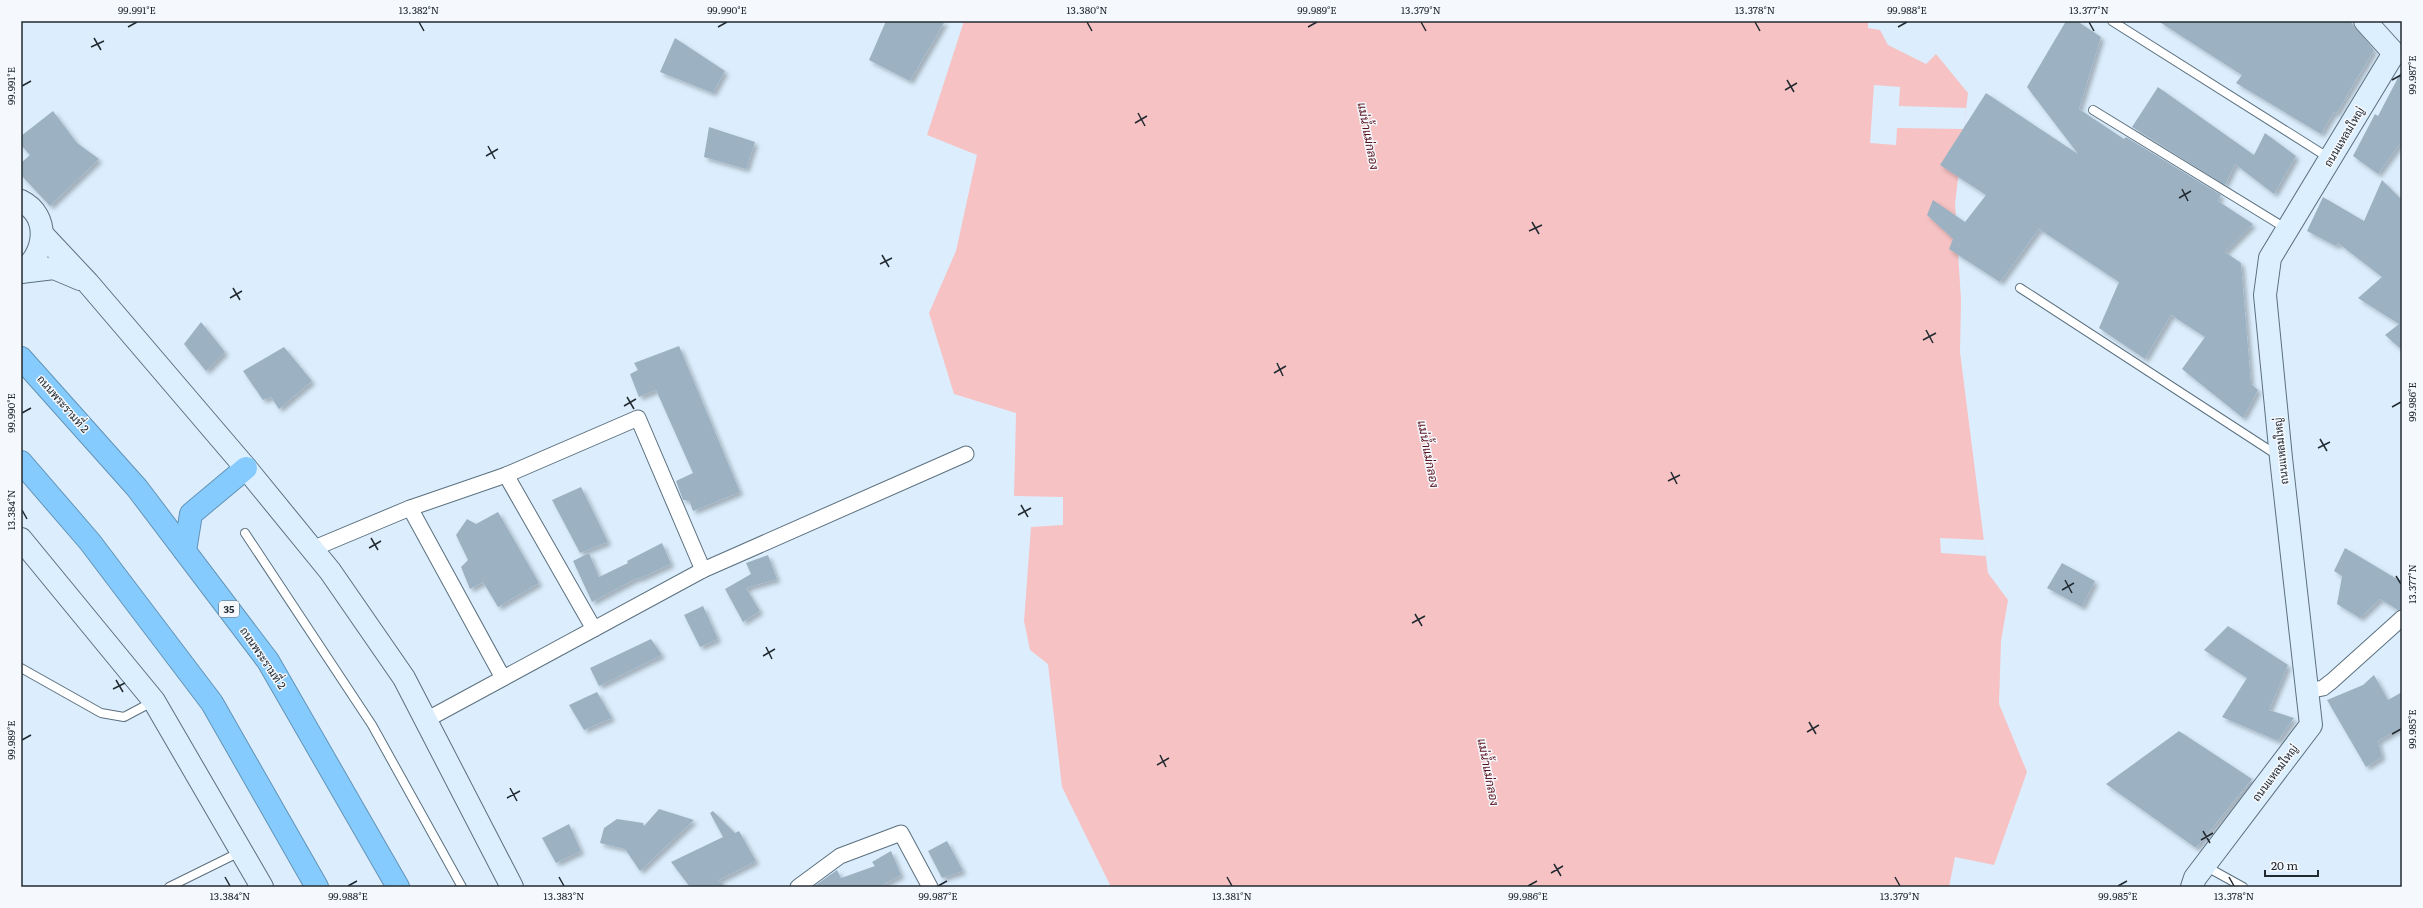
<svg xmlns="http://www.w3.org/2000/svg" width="2423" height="908" viewBox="0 0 2423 908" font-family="Literata,Sarabun,serif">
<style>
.water{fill:#f6c2c3}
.pier{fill:#dceefd}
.building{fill:#9cb2c3;filter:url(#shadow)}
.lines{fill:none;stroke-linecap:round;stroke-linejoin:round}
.lane-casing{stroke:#5b707f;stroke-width:10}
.street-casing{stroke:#5b707f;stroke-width:17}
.secondary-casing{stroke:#5b707f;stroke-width:24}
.highway-casing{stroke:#6393b6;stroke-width:24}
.lane{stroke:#fff;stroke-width:8}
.street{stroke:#fff;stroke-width:15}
.secondary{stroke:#dbefff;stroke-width:22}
.highway{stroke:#86cbfe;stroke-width:22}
.ticks{fill:none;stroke:#222a31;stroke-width:1.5}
.labels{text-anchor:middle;stroke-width:3;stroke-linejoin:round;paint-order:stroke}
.shield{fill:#f5f9fd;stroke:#61686e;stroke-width:1}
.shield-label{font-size:10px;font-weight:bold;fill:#222a31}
.street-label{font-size:11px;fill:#222a31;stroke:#f5f9fd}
.water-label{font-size:12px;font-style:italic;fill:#58101b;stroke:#f5f9fd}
.neatline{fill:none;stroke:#222a31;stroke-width:1.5}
.ticks-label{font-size:10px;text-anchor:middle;fill:#222a31}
</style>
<defs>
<filter id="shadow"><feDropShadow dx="3.5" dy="3.5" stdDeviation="2" flood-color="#0004"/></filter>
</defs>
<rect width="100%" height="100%" fill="#dceefd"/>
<path class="water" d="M964 21H1868V28L1880 30 1888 45 1926 64 1936 54 1968 93 1955 204 1961 300 1960 352 1988 573 2008 600 2001 641 1999 704 2027 772 1994 865 1955 857 1949 887H1111L1062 787 1048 664 1030 650 1024 621 1031 527 1063 525V497L1014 496 1016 413 954 394 929 313 956 251 977 155 927 135Z"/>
<g class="pier">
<path d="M1874 85 1900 87 1899 106 1966 108 1964 129 1897 128 1896 145 1870 143Z"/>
<path d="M1940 538 1984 540 1986 556 1941 553Z"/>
</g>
<g class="building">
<path d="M886 21H945L910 81 869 60Z"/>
<path d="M2066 21H2077L2101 37 2079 109 2124 139 2126 137 2221 195 2218 201 2253 224 2225 252 2241 263 2251 384 2258 390 2243 418 2182 369 2205 337 2171 315 2145 359 2099 328 2119 282 2039 229 2000 282 1949 249 1953 239 1927 215 1933 200 1965 222 1986 195 1940 165 1986 93 2078 154 2027 87Z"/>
<path d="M2158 21H2350L2374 50 2336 114 2334 112 2321 134 2236 83 2242 75Z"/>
<path d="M675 38 725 71 713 93 660 72Z"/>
<path d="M2402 70V141L2378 174 2353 156 2375 114 2378 116Z"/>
<path d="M2158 87 2254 155 2265 133 2296 156 2274 194 2235 164 2225 185 2132 127Z"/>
<path d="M53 111 77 143 99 159 50 206 21 175V163L30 155 21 145V136Z"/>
<path d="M709 127 755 142 746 169 704 157Z"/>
<path d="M2382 180 2402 200V350L2385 335 2399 324 2358 298 2382 277 2338 243 2336 246 2307 231 2323 197 2364 221Z"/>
<path d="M201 322 225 352 206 371 184 344Z"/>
<path d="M679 346 740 492 693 511 689 500H683L676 481 693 473 656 390 639 397 630 374 638 370 634 363Z"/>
<path d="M284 347 312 381 279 409 271 397 263 400 243 371Z"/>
<path d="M581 487 608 542 580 553 552 500Z"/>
<path d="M498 512 539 583 498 607 483 582 470 589 461 567 468 560 456 535 467 519 476 524Z"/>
<path d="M662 543 671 564 638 579 637 578 592 602 573 561 589 553 599 577 628 563 627 561Z"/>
<path d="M2345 548 2402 582V609L2398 610 2380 599 2360 618 2337 604 2342 576 2334 571Z"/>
<path d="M768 555 777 579 746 588 760 611 743 622 725 589 751 574 746 563Z"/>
<path d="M2062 563 2095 581 2082 607 2047 588Z"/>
<path d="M703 606 718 639 700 647 684 615Z"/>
<path d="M2228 626 2288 665 2269 710 2294 718 2278 741 2222 717 2247 678 2204 650Z"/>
<path d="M651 639 662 655 599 686 590 668Z"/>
<path d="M2374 675 2388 700 2402 692V727L2378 741 2382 757 2366 767 2327 700 2363 685Z"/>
<path d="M597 692 612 718 584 730 569 705Z"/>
<path d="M2179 731 2252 779 2196 848 2106 784Z"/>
<path d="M659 809 694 820 640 871 625 849 600 843 604 828 617 819 643 823 644 826Z"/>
<path d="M713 811 735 833 739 831 756 861 719 880 724 887H690L671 862 723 837 710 813Z"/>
<path d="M569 824 581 851 556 863 542 838Z"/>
<path d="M947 841 963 871 942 878 928 851Z"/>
<path d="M891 851 901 875 879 887H813L837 870 841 878 875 866 872 862Z"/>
</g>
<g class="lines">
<defs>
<g id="lane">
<path d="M2112 21 2329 158"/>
<path d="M2093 110 2287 229"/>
<path d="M2020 288 2277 455"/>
<path d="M245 533 372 725 462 887"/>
<path d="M21 668 101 713 124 717 154 701"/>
<path d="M2205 866 2243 887"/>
<path d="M169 887 240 852"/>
</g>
<g id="street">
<path d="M506 475 594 629"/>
<path d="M410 508 506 475 638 418 703 570"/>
<path d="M312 549 410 508 503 678"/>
<path d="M2307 691 2323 688 2332 681 2402 618"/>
<path d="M426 720 703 570 966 454"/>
<path d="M798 887 840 856 901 833 930 887"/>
</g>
<g id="secondary">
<path d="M21 201C51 216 46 255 21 272"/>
<path d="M43 235 88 283 246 468 330 571 404 678 512 887"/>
<path d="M21 272 54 268 80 279"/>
<path d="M21 539 154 701 262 887"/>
<path d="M2192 887 2195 878 2311 725 2281 458 2265 295 2270 258 2394 53 2365 21"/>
</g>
<g id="highway">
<path d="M21 358 137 488 268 661 398 887"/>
<path d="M21 462 90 542 212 703 317 887"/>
<path d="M185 551 191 514 246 468"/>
</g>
</defs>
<use href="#lane" class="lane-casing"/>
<use href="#street" class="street-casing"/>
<use href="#secondary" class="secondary-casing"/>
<use href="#highway" class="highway-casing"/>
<use href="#lane" class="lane"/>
<use href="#street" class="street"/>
<use href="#secondary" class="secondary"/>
<use href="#highway" class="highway"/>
</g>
<path class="ticks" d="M419 22 424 31M1087 22 1092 31M1421 22 1426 31M1755 22 1760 31M2089 22 2094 31M128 27 137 22M718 27 727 22M1308 27 1317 22M1898 27 1907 22M94 38 101 50M91 47 104 41M1787 80 1794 92M2392 80 2401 75M22 86 31 81M1785 90 1797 83M1138 113 1145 126M1135 123 1147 116M488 146 495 159M486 156 498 149M2182 189 2188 201M2179 198 2191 191M1532 222 1539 234M1529 231 1542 225M882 255 889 267M880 264 892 258M233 288 240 300M230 298 242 291M1926 330 1933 343M1923 340 1936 333M1277 363 1283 376M1274 373 1286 366M627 397 634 409M624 406 636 399M2392 407 2401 402M22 413 31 408M2320 439 2327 451M2318 448 2330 442M1671 472 1677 484M1668 481 1680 475M1021 505 1028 517M22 510 27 519M1018 515 1031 508M371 538 378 550M369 548 381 541M2396 576 2401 584M2065 580 2072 593M2062 590 2074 583M1415 614 1422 626M1412 623 1425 616M766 647 772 659M763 656 775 649M116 680 123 692M113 689 125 683M1809 722 1816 734M1807 732 1819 725M2392 734 2401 729M22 740 31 735M1160 755 1166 767M1157 765 1169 758M510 788 517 801M507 798 520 791M2203 831 2210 843M2201 840 2213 833M1554 864 1561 876M1551 873 1563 866M225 877 230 886M559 877 564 886M1227 877 1232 886M1895 877 1900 886M2229 877 2234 886M348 886 357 881M938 886 947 881M1528 886 1537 881M2118 886 2127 881"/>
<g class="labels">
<rect class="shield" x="219" y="601" width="20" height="16" rx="3"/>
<g class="shield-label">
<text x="229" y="613">35</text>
</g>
<g class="street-label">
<text transform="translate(2344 137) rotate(-59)" y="4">ถนนแหลมใหญ่</text>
<text transform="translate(63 404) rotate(49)" y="4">ถนนพระรามที่ 2</text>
<text transform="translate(2281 451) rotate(-96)" y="4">ถนนแหลมใหญ่</text>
<text transform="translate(263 658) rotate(56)" y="4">ถนนพระรามที่ 2</text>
<text transform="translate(2275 773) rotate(-53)" y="4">ถนนแหลมใหญ่</text>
</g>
<g class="water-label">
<text transform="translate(1368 136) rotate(79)" y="4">แม่น้ำแม่กลอง</text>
<text transform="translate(1428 454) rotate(79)" y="4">แม่น้ำแม่กลอง</text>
<text transform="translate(1488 772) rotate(79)" y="4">แม่น้ำแม่กลอง</text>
</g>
</g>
<rect width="2423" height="908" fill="none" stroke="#f5f9fd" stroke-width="44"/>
<path d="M2265 870v6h53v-6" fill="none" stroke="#222a31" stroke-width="2"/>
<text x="2271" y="870" font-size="12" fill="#222a31" stroke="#f5f9fd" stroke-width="3" paint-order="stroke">20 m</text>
<rect x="22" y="22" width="2379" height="864" class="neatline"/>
<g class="ticks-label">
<text x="137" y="14">99.991°E</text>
<text x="419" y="14">13.382°N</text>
<text x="727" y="14">99.990°E</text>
<text x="1087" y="14">13.380°N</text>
<text x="1317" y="14">99.989°E</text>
<text x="1421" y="14">13.379°N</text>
<text x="1755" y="14">13.378°N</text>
<text x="1907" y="14">99.988°E</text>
<text x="2089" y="14">13.377°N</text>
<text transform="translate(2412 75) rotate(-90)" y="4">99.987°E</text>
<text transform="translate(11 86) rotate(-90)" y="4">99.991°E</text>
<text transform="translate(2412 402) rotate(-90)" y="4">99.986°E</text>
<text transform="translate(11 413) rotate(-90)" y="4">99.990°E</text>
<text transform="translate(11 510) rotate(-90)" y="4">13.384°N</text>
<text transform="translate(2412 584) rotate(-90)" y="4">13.377°N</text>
<text transform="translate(2412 729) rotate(-90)" y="4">99.985°E</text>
<text transform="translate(11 740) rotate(-90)" y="4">99.989°E</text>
<text x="230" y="900">13.384°N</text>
<text x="348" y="900">99.988°E</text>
<text x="564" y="900">13.383°N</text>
<text x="938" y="900">99.987°E</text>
<text x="1232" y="900">13.381°N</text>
<text x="1528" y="900">99.986°E</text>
<text x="1900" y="900">13.379°N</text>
<text x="2118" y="900">99.985°E</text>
<text x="2234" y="900">13.378°N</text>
</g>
</svg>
